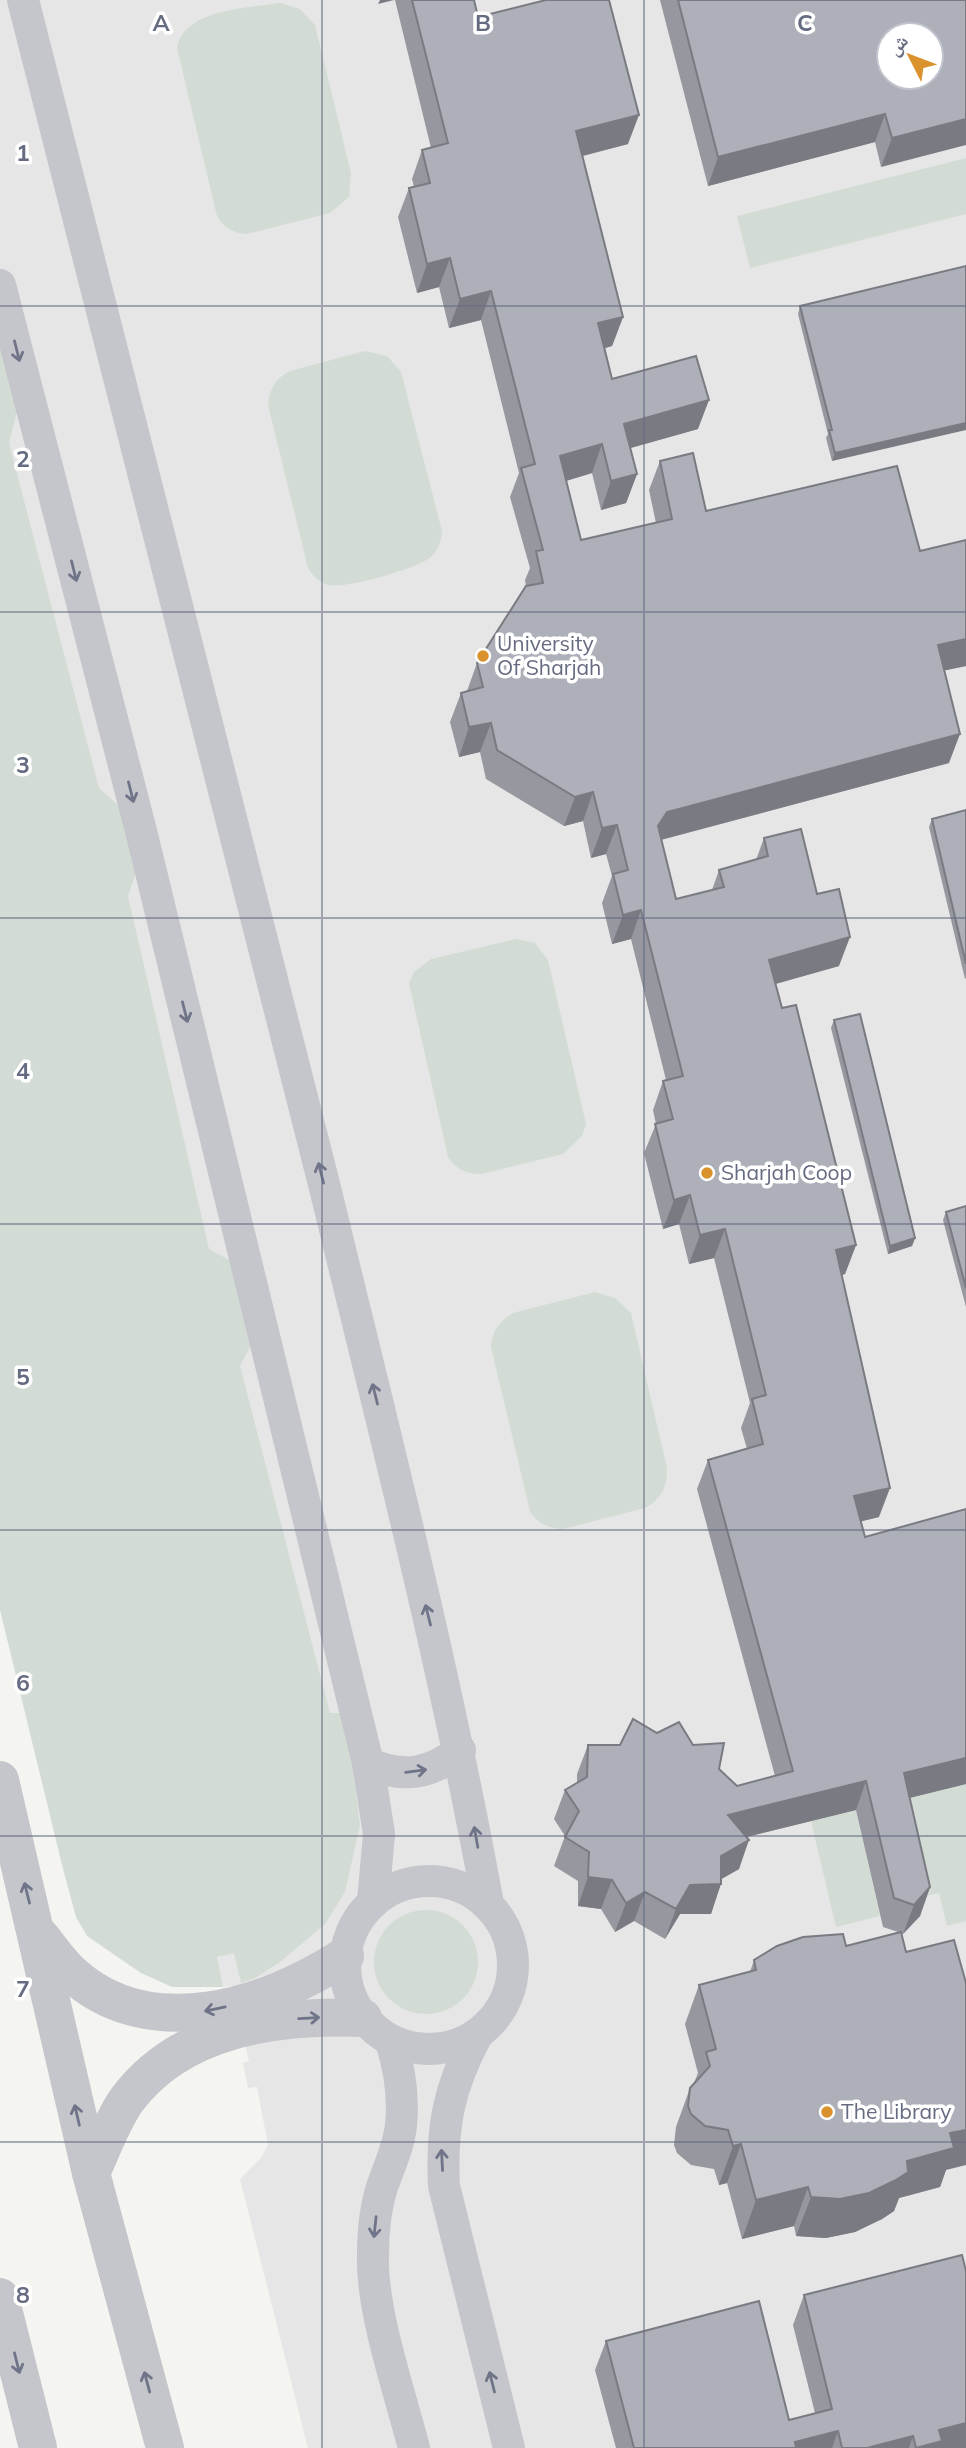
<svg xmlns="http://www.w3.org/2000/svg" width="966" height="2448" viewBox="0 0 966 2448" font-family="Mulish,'Noto Naskh Arabic',sans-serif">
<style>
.built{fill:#e5e6e5;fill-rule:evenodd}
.green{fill:#d3dcd4}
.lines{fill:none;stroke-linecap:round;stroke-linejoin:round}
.minor{stroke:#c5c6cb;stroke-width:32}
.tertiary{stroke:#c5c6cb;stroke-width:38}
.wall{fill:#96979f}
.shaded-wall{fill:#7a7b82}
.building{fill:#aeb0b9;stroke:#7a7b82;stroke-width:2;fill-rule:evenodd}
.oneway{stroke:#6f7488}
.grid{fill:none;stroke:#656b81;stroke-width:2;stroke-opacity:0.55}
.poi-dot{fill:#da922c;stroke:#fff;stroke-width:2.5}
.labels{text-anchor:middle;stroke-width:7;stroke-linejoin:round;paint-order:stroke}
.poi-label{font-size:21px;fill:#656b81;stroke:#fff;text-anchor:start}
.grid-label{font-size:23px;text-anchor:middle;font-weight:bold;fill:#656b81;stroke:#fff;stroke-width:7;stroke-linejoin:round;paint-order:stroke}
</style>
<rect width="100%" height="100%" fill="#f4f5f1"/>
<path class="built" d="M0 0H966V2448H308L240 2179 261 2158 268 2145 257 2087 248 2088 243 2063 249 2061 231 1986 223 1987 216 1958 228 1954 0 1234ZM889 35H931V77H889Z"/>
<g class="green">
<path d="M280 3 300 9 315 25 351 173 349 197 330 213 247 234C233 233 224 228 217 216L177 48C184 9 248 8 280 3Z"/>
<path d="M966 158V214L750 268 737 216Z"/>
<path d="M0 342 18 408 9 443 99 788 119 806 136 873 128 896 209 1249 231 1261 250 1347 240 1366 330 1713H340L353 1767 360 1825 345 1892 325 1924 280 1962 255 1978 241 1983 234 1953 217 1957 223 1987H172L141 1973 87 1936 76 1917 62 1865 0 1610Z"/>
<path d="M365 351 387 356 401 372 442 531C441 541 439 549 432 556 420 568 346 589 328 585 319 582 313 576 308 568L268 405C270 388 275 379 290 371Z"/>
<path d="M516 939 535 943 548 960 586 1124 582 1136 563 1154 482 1174C466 1174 457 1170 448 1157L409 983 414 972 431 959Z"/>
<path d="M595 1292 615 1298 631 1313 667 1468C667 1487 662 1498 645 1508L563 1529C548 1528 538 1524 530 1511L491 1347C492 1330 499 1322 513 1313Z"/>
<path d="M966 1784V1921L947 1926 939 1893 916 1898 893 1802Z"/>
<path d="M856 1810 880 1916 836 1927 811 1821Z"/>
<circle cx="426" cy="1962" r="52"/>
</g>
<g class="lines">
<g class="minor">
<path d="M23 0C125 394 227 788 324 1184 382 1423 444 1662 488 1904"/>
<path d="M0 285 141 831 368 1763 379 1834 373 1902"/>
<path d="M368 1763C402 1779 432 1774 460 1750"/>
<circle cx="429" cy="1965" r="84"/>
<path d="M477 2035C449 2087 441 2126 444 2186L509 2448"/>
<path d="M391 2041C400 2070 404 2096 401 2125 399 2146 389 2167 382 2187 375 2209 373 2232 373 2255 371 2310 400 2393 414 2448"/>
</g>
<g class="tertiary">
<path d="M0 1780 91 2173 165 2448"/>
<path d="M40 1936C50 1948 59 1962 71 1973 149 2045 267 2007 345 1956"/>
<path d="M91 2173C102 2150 111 2123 126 2101 180 2027 277 2015 363 2018"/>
<path d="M0 2297 38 2448"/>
</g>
</g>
<g class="wall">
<path d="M395 0H474L478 17 628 144 583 156 623 317 612 346 605 348 612 379 698 429 630 448 637 474 626 503 601 510 592 473 566 481 581 540 656 523 649 490 660 461 706 511 920 551 966 540V666L945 670 949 763 661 840 676 899 712 890 719 870 756 860 764 838 817 894 839 966 775 984 782 1008 856 1245 845 1274 842 1275 879 1517 861 1521 865 1537 966 1509V1784L909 1798 930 1887 920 1916 903 1934H901L946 2170 940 2187 899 2198 894 2211 882 2219 855 2232 826 2238 796 2236 794 2226 742 2239 727 2183 719 2185 714 2169 691 2165 677 2153 674 2145 676 2127 690 2088 694 2083 698 2073 685 2024 699 1985 750 1972 754 1960 846 1946 898 1932 883 1927 856 1810 747 1837 739 1869 721 1879 711 1914H680L665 1939 634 1921 615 1932 601 1909 578 1906V1881L554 1866 565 1836 554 1819 565 1790 577 1783V1774L588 1745H620L657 1733 693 1745 737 1786 775 1776 697 1489 708 1460 747 1449 741 1428 750 1403 714 1258 689 1264 679 1224 663 1229 644 1153 656 1124 653 1110 663 1081 666 1080 631 939 612 944 602 903 612 876 606 854 591 858 583 821 564 826 486 779 480 752 459 757 450 722 461 693 467 691 477 663 526 586 525 580 530 568 510 497 519 473 481 320 449 328 439 287 417 293 398 217 409 188 414 187 412 179 422 150 431 148Z"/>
<path d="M660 0H966L881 167 875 142 708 186Z"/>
<path d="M966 266 832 461 826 438 828 434 798 314 800 306Z"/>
<path d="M966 810V978L965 979 929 827 932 819Z"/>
<path d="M834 1020 915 1238 912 1246 888 1254 831 1028Z"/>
<path d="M966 1206V1307L943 1220 946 1212Z"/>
<path d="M804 2295 966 2448H616L595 2370 606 2341 789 2420 815 2413 793 2325Z"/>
</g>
<g class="shaded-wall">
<path d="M380 0H394L378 4Z"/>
<path d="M885 114 875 142 708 186 718 157Z"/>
<path d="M639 115 628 144 566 160 576 131Z"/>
<path d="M966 119V145L881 167 892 138Z"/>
<path d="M450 258 439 287 417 293 427 264Z"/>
<path d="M491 291 481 320 449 328 460 299Z"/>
<path d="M623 317 612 346 588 353 598 323Z"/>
<path d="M709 400 698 429 613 453 624 424Z"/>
<path d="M966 423V430L832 461 835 453Z"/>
<path d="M602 444 592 473 549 486 560 456Z"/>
<path d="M637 474 626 503 601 510 611 481Z"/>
<path d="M966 639V666L928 674 938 645Z"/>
<path d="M491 723 480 752 459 757 469 727Z"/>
<path d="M960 734 949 763 656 841 658 826 667 812Z"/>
<path d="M593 792 583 821 564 826 575 797Z"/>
<path d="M617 825 606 854 591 858 602 828Z"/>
<path d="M641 910 631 939 612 944 623 915Z"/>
<path d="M850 937 839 966 758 989 769 960Z"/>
<path d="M690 1195 679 1224 663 1229 674 1200Z"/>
<path d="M725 1229 714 1258 689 1264 700 1235Z"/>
<path d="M915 1238 912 1246 888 1254 890 1246Z"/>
<path d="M856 1245 845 1274 825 1279 836 1250Z"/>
<path d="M890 1488 879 1517 843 1526 854 1496Z"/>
<path d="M966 1758V1784L893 1802 904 1773Z"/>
<path d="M866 1781 856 1810 717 1844 728 1815Z"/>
<path d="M749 1840 739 1869 711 1885 721 1884 711 1914H680L665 1939 676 1909 690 1885 721 1856Z"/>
<path d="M588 1877 612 1880 601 1909 578 1906Z"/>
<path d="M930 1887 920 1916 903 1934 914 1905Z"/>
<path d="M645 1892 634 1921 615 1932 626 1903Z"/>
<path d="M966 2130V2165L946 2170 940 2187 899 2198 894 2211 882 2219 855 2232 826 2238 796 2236 811 2197 907 2161 950 2133Z"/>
<path d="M741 2144 727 2183 719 2185 733 2146Z"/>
<path d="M808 2187 794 2226 742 2239 756 2200Z"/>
<path d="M966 2423V2448H916L939 2430Z"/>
<path d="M838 2431 832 2448H793L795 2442Z"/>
<path d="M913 2436 909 2448H867Z"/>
</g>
<g class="building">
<path d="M412 0H474L478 17 546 0H609L639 115 576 131 623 317 598 323 612 379 696 356 709 400 624 424 637 474 611 481 602 444 560 456 581 540 672 519 660 461 693 453 706 511 897 466 920 551 966 540V639L938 645 960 734 667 812 658 826 676 899 724 887 719 870 768 856 764 838 801 829 817 894 839 889 850 937 769 960 782 1008 796 1005 856 1245 836 1250 890 1488 854 1496 865 1537 966 1509V1758L904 1773 930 1887 914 1905 894 1898 866 1781 728 1815 749 1840 721 1856V1884L690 1885 676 1909 645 1892 626 1903 612 1880 588 1877 589 1852 565 1837 579 1811 565 1790 587 1777 588 1745H620L633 1719 657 1733 679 1722 693 1745 724 1743 719 1769 737 1786 793 1771 708 1460 763 1444 752 1399 766 1395 725 1229 700 1235 690 1195 674 1200 655 1124 673 1119 663 1081 683 1076 641 910 623 915 613 874 628 870 617 825 602 828 593 792 575 797 497 750 491 723 469 727 461 693 483 687 477 663 526 586 543 583 536 551 543 550 521 468 535 464 491 291 460 299 450 258 427 264 409 188 430 183 422 150 448 143Z"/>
<path d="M678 0H966V119L892 138 885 114 718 157ZM889 35H931V77H889Z"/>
<path d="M966 266V423L835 453 829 430H832L800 306Z"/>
<path d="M966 810V964L932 819Z"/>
<path d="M860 1014 915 1238 890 1246 834 1020Z"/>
<path d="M966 1206V1288L946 1212Z"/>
<path d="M901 1932 906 1952 954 1940 966 1983V2130L950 2133 954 2148 907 2161 908 2172 896 2180 869 2193 840 2199 811 2197 808 2187 756 2200 741 2144 733 2146 728 2130 705 2126 691 2114 688 2106 690 2088 710 2066 706 2052 716 2049 699 1985 756 1970 754 1960 777 1946 803 1937 843 1934 846 1946Z"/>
<path d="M962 2255 966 2271V2423L939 2430 942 2441 916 2448 913 2436 867 2448H842L838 2431 795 2442 796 2448H634L606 2341 759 2301 789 2420 832 2409 804 2295Z"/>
</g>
<defs><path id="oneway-shaft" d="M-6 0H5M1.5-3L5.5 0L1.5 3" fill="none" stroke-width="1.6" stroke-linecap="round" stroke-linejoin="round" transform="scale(1.75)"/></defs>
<g class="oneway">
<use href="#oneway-shaft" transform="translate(17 351) rotate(76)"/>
<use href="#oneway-shaft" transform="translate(74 571) rotate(76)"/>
<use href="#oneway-shaft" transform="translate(131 792) rotate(76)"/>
<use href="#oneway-shaft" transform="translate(185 1012) rotate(76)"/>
<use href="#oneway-shaft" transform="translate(321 1173) rotate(-104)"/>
<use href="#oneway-shaft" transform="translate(375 1394) rotate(-104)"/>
<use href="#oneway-shaft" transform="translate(428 1615) rotate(-104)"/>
<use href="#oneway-shaft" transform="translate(416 1771) rotate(-7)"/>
<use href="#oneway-shaft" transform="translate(476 1837) rotate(-100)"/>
<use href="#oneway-shaft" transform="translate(27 1893) rotate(-104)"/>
<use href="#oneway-shaft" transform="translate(215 2009) rotate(168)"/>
<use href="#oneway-shaft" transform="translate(309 2018) rotate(-3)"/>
<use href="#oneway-shaft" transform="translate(77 2115) rotate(-103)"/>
<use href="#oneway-shaft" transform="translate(442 2160) rotate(-93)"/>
<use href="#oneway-shaft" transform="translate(375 2227) rotate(96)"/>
<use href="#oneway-shaft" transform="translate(17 2363) rotate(76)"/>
<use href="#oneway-shaft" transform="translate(147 2382) rotate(-105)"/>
<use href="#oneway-shaft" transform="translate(492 2382) rotate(-104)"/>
</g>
<path class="grid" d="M322 0V2448M644 0V2448M0 306H966M0 612H966M0 918H966M0 1224H966M0 1530H966M0 1836H966M0 2142H966"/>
<g class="poi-dot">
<circle cx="483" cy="656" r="7"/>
<circle cx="707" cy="1173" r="7"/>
<circle cx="827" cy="2112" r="7"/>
</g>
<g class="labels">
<g class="poi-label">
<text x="497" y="651">University<tspan x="497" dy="24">Of Sharjah</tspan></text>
<text x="721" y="1180">Sharjah Coop</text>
<text x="841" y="2119">The Library</text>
</g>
</g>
<g class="grid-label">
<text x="161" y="31">A</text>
<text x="483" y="31">B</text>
<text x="805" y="31">C</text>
<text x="23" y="161">1</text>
<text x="23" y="467">2</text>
<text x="23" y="773">3</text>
<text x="23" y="1079">4</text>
<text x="23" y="1385">5</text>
<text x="23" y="1691">6</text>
<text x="23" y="1997">7</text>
<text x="23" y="2303">8</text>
</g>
<g transform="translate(910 56) rotate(312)"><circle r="33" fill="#ffffff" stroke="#c1c4cd" stroke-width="2"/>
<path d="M0-5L12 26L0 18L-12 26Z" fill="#da922c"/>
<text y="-10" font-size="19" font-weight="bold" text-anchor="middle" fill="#656b81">ش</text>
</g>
</svg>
